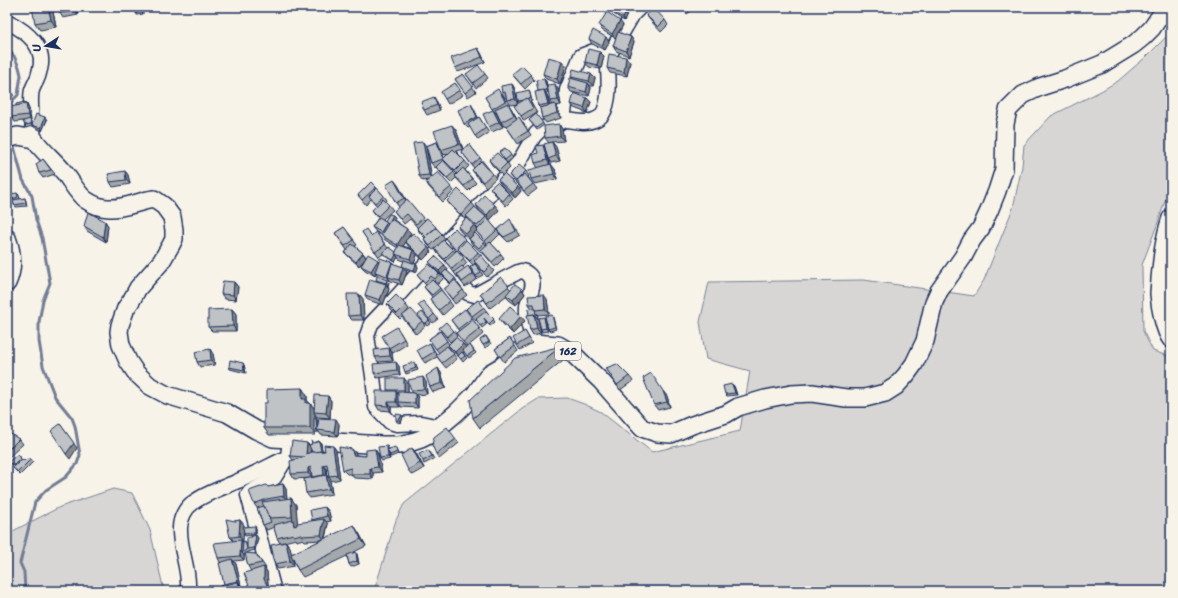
<svg xmlns="http://www.w3.org/2000/svg" width="1178" height="598" viewBox="0 0 1178 598" font-family="Sriracha,sans-serif">
<style>
.green{fill:#d7d6d4;stroke:#798299}
.lines{fill:none;stroke-linecap:round;stroke-linejoin:round}
.stream{stroke:#727c95;stroke-width:3}
.minor-casing{stroke:#1b2f5e;stroke-width:17}
.major-casing{stroke:#1b2f5e;stroke-width:20}
.minor{stroke:#f7f3e8;stroke-width:14}
.major{stroke:#f7f3e8;stroke-width:17}
.wall{fill:#a5a8a9;stroke:#1b2f5e;fill-rule:evenodd}
.shaded-wall{fill:#86888a;stroke:#1b2f5e}
.building{fill:#c0c3c5;stroke:#1b2f5e}
.labels{text-anchor:middle;stroke-width:4;stroke-linejoin:round;paint-order:stroke}
.shield{fill:#f7f3e8;stroke:#5d6a87;stroke-width:1}
.shield-label{font-size:11px;font-weight:bold;fill:#1b2f5e}
</style>
<rect width="100%" height="100%" fill="#f7f3e8"/>
<filter id="ink" filterUnits="userSpaceOnUse"><feTurbulence type="fractalNoise" baseFrequency=".025" numOctaves="2"/><feDisplacementMap in="SourceGraphic" scale="8" xChannelSelector="R" yChannelSelector="G"/><feConvolveMatrix kernelMatrix="1 2 1 2 8 2 1 2 1" color-interpolation-filters="sRGB"/></filter>
<g filter="url(#ink)">
<g class="green">
<path d="M1171 32V183L1157 225 1142 265 1143 331 1153 351 1171 357V591H374L396 520 404 504 522 409 538 399 567 398 584 404 601 412 652 452 740 431 750 371 706 359 700 322 709 282 864 280 974 296 984 280 1013 208 1022 166 1024 145 1051 116 1101 91 1118 81 1147 56Z"/>
<path d="M113 489 132 493 150 530 164 591H7V534L60 507Z"/>
</g>
<g class="lines">
<g class="stream">
<path d="M7 49 14 56 19 67 21 75 18 95 11 102 7 111"/>
<path d="M7 118 11 133"/>
<path d="M13 143 23 180 32 196 36 220 42 238 50 283 43 300 39 322V341L43 366 55 397 72 418 75 426 80 455 77 464 66 477 46 490 35 502 20 563 24 572 25 591"/>
</g>
<defs>
<g id="minor">
<path d="M7 21C27 32 48 47 39 73 38 79 34 84 32 90 29 100 33 128 34 139"/>
<path d="M563 120C570 120 578 122 585 122 590 122 599 119 602 115 612 100 608 71 607 54"/>
<path d="M436 254 468 293 475 295C487 289 498 282 510 276 513 275 517 272 521 271 524 271 527 273 529 275 538 284 527 298 527 307 526 320 530 332 534 343"/>
<path d="M440 427 421 423 397 424 390 422 376 407 373 376 367 336 371 324 393 301 519 162 534 136 542 128 556 125 563 120 567 90 581 56 594 51 607 54 611 52 633 14 640 7"/>
<path d="M188 591C190 569 179 549 180 528 180 518 186 507 194 502 206 493 225 487 238 481 255 474 271 465 288 457L290 439"/>
<path d="M274 591 248 495 250 492 274 478 287 457"/>
</g>
<g id="major">
<path d="M7 139 18 136 34 139C42 151 54 160 63 171 70 179 78 195 86 200 92 204 101 208 109 208 124 209 139 201 154 199L164 206 172 217 174 230V239L171 245 161 262 138 288 131 301 126 308 120 325 119 332 121 345 128 361 136 373 150 386 167 395 227 413 256 430 273 438 382 445H399L412 442 421 439 431 434 456 413 475 394 490 373 502 366 513 356 519 351 525 350 534 343 558 345 572 353 601 381 642 428 657 433 671 434 692 425 726 414 738 407 765 399 791 394 812 393 846 398H865L885 393 896 386 906 375 914 364 925 341 934 302 939 291 963 257 972 240 981 228 989 211 997 191 1004 169 1005 124 1008 110 1023 95 1040 87 1065 79 1102 64 1133 45 1143 37 1152 28 1166 7"/>
<path d="M1171 218C1164 238 1162 259 1160 279 1160 284 1159 289 1159 294 1160 306 1164 330 1171 339"/>
<path d="M7 238C13 254 14 268 7 283"/>
</g>
</defs>
<use href="#minor" class="minor-casing"/>
<use href="#major" class="major-casing"/>
<use href="#minor" class="minor"/>
<use href="#major" class="major"/>
</g>
<g class="wall">
<path d="M52 7 56 27 40 30 35 23Z"/>
<path d="M77 7 78 15 63 18 60 13Z"/>
<path d="M135 7H142L143 14 137 15 136 13Z"/>
<path d="M618 7H632L628 13Z"/>
<path d="M681 7H696L687 14Z"/>
<path d="M612 12 627 15 624 21 614 14Z"/>
<path d="M646 15 665 20 668 25 661 32 650 20Z"/>
<path d="M599 25H623L619 33 631 37 634 42 629 56 616 51 613 46 617 36 615 38 602 30Z"/>
<path d="M589 39 609 42 605 50 592 44Z"/>
<path d="M481 53 485 62 458 72 455 68Z"/>
<path d="M604 56 601 69 589 67 585 62Z"/>
<path d="M630 62 627 76 610 73 607 68Z"/>
<path d="M566 66 560 84 546 79 543 74Z"/>
<path d="M463 74 476 92 468 97 455 79Z"/>
<path d="M466 74H485L488 78 476 88Z"/>
<path d="M512 74 531 75 534 80 525 89 516 79Z"/>
<path d="M571 77 595 78 593 86H590L591 88 589 96 571 92 568 87 573 79Z"/>
<path d="M7 78 10 82 13 96 7 97Z"/>
<path d="M546 81 548 92 546 93 547 95 550 105H552L550 101 558 89 561 105 556 106 558 109 561 118 546 123 542 118 540 108 538 106V91Z"/>
<path d="M455 83 463 95 448 104 445 99Z"/>
<path d="M512 84 515 89 518 104 511 105 507 100V98H505L502 93Z"/>
<path d="M529 90 530 93 532 101H530L537 113 524 121 521 116 520 103 518 101Z"/>
<path d="M502 94 507 103 511 108 517 119 519 117 531 135 518 144 506 126 505 127 501 122 497 113H496L503 127 492 132 489 127 493 110 485 97Z"/>
<path d="M587 98 591 102 587 113 574 108 571 104Z"/>
<path d="M437 102 440 110 427 115 424 110Z"/>
<path d="M27 104 29 109 31 120H30L31 121 32 126 26 128 25 125 23 121 15 122 11 117Z"/>
<path d="M471 104 474 109 478 118 479 117 489 133 478 140 470 127 468 128 464 124Z"/>
<path d="M536 114 544 125 537 130 529 120Z"/>
<path d="M47 120 42 131 34 127 32 125Z"/>
<path d="M559 124 562 129 564 141 552 142 556 147 560 161 551 163 549 160 550 165 555 169 557 179 535 184 531 179 538 168 535 163 543 145 545 147 552 142 549 143 545 138Z"/>
<path d="M456 130 463 149 456 151 465 161 469 166 465 170 476 183 468 191 456 178 451 183 439 171 436 167 435 168 431 163 426 148 432 177 451 187 454 191 443 202 429 187 426 182 428 180 423 181 419 176 426 146 437 142 439 145ZM442 152 445 155 448 154 444 158ZM446 162 457 174 456 175 446 164Z"/>
<path d="M469 144 496 178 486 187 475 174 472 170 474 168 461 151Z"/>
<path d="M505 148 513 158 507 163 499 152Z"/>
<path d="M43 159 55 174 43 178 39 173Z"/>
<path d="M489 160 507 163 510 168 504 174 518 187 521 191 515 198 501 185 498 180 502 175 492 165Z"/>
<path d="M125 171 128 175 130 184 113 187 110 182Z"/>
<path d="M526 171 529 176 528 177 537 189 528 196 519 186 512 179 509 175Z"/>
<path d="M7 175 9 177 10 188H7Z"/>
<path d="M394 180 406 200 407 199 424 220 427 218 442 234 445 239 444 240 455 252 456 251 449 243 445 238 465 239 478 252 494 271 487 277 475 263 474 264H475L483 275 477 278 470 267 473 265 460 252 459 253 467 263 463 267 465 269 468 266 477 279 465 287 459 279 446 262 438 254 435 249 433 250 427 244 424 239 425 238 420 233 417 228V227L410 219 404 224 394 211 399 207 396 203Z"/>
<path d="M371 182 384 196 387 200 386 202 393 210 383 219 385 221 393 215 395 217 394 220 407 229 411 233 407 239 431 252 423 260 415 253 417 255 414 264H416L418 267 416 273 405 269 407 272 402 285 391 281 390 280H387L389 282 388 286H387L389 289 383 305 368 300 365 295 376 281 378 276 376 273 375 276 365 270 361 266 364 261 359 266 349 257 345 253 347 250 335 233 344 227 357 245 355 246 363 253 366 257 379 261 392 263 402 267 404 261 399 259 398 257 395 262 383 254 379 257 362 232 371 236 376 232 388 248 396 252 398 248 385 240 381 235 376 232 372 227 378 218 372 210 377 206 371 199 366 205 358 195ZM406 242 408 246 412 249 403 246Z"/>
<path d="M490 188 509 194 513 199 506 206 494 193Z"/>
<path d="M17 193 19 195 20 199 25 198 26 201 27 206 16 207 14 205V201L12 199Z"/>
<path d="M447 201 472 203 475 207 486 217 497 230 500 234 491 243 501 254 504 258 495 267 483 253H482L472 244 469 239 461 232 458 227 465 219 451 206ZM467 217 470 221 478 229 477 230 474 225 466 218ZM476 231 487 244 486 245 484 242 472 235Z"/>
<path d="M476 205 499 210 490 220 479 210Z"/>
<path d="M105 221 108 226 106 242 87 231 84 226Z"/>
<path d="M513 224 520 235 508 242 500 234 497 230Z"/>
<path d="M429 262 448 270 447 271 455 278 457 281H456L467 295 455 304 444 289 451 284 443 276H442L433 267Z"/>
<path d="M439 274 443 279 438 284 435 280 434 281 440 288 453 306 443 315 430 299 432 297 424 287 426 285 421 280 417 275Z"/>
<path d="M501 277 510 289H522L525 294 516 305 509 300 506 296 490 308 480 294Z"/>
<path d="M234 282 238 287 236 300 225 299 221 294Z"/>
<path d="M359 294 363 299 364 320H352L348 316Z"/>
<path d="M547 299 549 314 538 315 537 313 538 317H537L538 319 541 333 533 335 530 330 529 315 532 309 529 304Z"/>
<path d="M478 300 495 322 490 326 485 320 487 324 482 328 477 320 476 321 466 309Z"/>
<path d="M387 304 406 305 409 309 405 314 422 321 425 326 416 334 402 317 400 319 390 309Z"/>
<path d="M418 305 434 314 438 319 433 323Z"/>
<path d="M232 309 236 314V331H212L208 327Z"/>
<path d="M552 315 553 317 556 329 550 331 548 329Z"/>
<path d="M420 317 429 320 431 323 427 326Z"/>
<path d="M544 317 546 319 548 331 542 332 541 329Z"/>
<path d="M472 318 483 334 467 347 456 333 459 331 451 320Z"/>
<path d="M499 319 525 321 513 334 503 324Z"/>
<path d="M439 328 454 331 457 336 456 337 463 344 466 348 470 345 476 353 469 358 464 352 463 353 467 358 463 362 459 357 451 350 449 347H448L457 359 446 368 437 357 425 363 422 359 430 343 437 355 439 353 429 339 440 331 449 344 456 337 450 342Z"/>
<path d="M525 331 532 343 520 350 517 345Z"/>
<path d="M400 332 407 344 393 353 389 348Z"/>
<path d="M486 336 491 344 485 348 480 340Z"/>
<path d="M510 338 518 351 504 362 495 349Z"/>
<path d="M561 346 568 356 480 428 473 418Z"/>
<path d="M392 353 393 361 378 362 375 357Z"/>
<path d="M213 354 215 365 200 367 197 362Z"/>
<path d="M416 364 418 370 406 374 405 372Z"/>
<path d="M244 365 246 373 230 369 229 367Z"/>
<path d="M399 366 400 375 377 378 374 373Z"/>
<path d="M438 368 441 373 446 388 433 392 430 387Z"/>
<path d="M606 368 629 376 633 381 620 390Z"/>
<path d="M426 382 427 394 416 395 418 398V408L401 407 400 405V407H391V411L379 410 376 405 388 391 387 390 408 383V392L413 393 411 390Z"/>
<path d="M734 386 737 395 727 396 725 394Z"/>
<path d="M302 388 307 396V400L309 403H310L314 408 328 396 331 401 330 418 317 417 315 414V418L318 421V425L339 424 338 436 321 435 319 432H315V435H269L264 428 267 403Z"/>
<path d="M667 396 670 407 658 410 654 405Z"/>
<path d="M403 417 401 423 397 422 396 420Z"/>
<path d="M7 435 19 439 23 444 9 457 7 455Z"/>
<path d="M456 439 459 443 439 459 436 454Z"/>
<path d="M319 441 321 443 322 451H325L333 446 336 450 340 479 332 481 329 476 328 469H326L327 476 330 480 332 494 310 498 306 493 313 478 312 472 311 473 312 478 294 479 291 474 293 460 290 456 307 443 309 445Z"/>
<path d="M387 446 388 449H396L398 454 391 457 389 454 390 459 382 461 380 458Z"/>
<path d="M412 448 416 453 424 468 412 475 408 470Z"/>
<path d="M352 449 356 455 366 456 375 449 378 454 382 472 373 473V479L354 478 351 474H347L343 470Z"/>
<path d="M430 452 434 459 424 464 423 461Z"/>
<path d="M20 456 21 460 31 459 33 462 20 475 13 468 15 466 10 464 8 462Z"/>
<path d="M283 484 286 489 287 499 291 498 296 505 297 525 312 521V520L325 507 329 512 331 521 326 522 328 524 325 539 359 533 366 546 354 552 357 554 359 564 351 567 349 564 347 556 303 577 298 570 292 555 294 566 278 569 275 564 286 542 290 547 291 554 322 540 305 541 303 539 297 541 296 539 280 543 277 538 274 527 267 530 263 525 258 509 254 504 268 487Z"/>
<path d="M240 520 244 525 243 527 256 528V534L245 536 243 530 242 541 247 544 258 538 255 550 248 552 247 553 256 554 266 568H265L267 572 268 584 271 591H251V571L248 566 246 554 244 555V560L234 561 236 564 241 586H240L243 591H221L224 585 220 562 218 558 233 540 230 537 235 521Z"/>
</g>
<g class="shaded-wall">
<path d="M48 7H52L56 27 51 20Z"/>
<path d="M74 7H77L78 15 75 10Z"/>
<path d="M140 7H142L143 14 141 12Z"/>
<path d="M626 7H632L628 13 625 8Z"/>
<path d="M626 13 627 15 624 21 623 18Z"/>
<path d="M620 21 623 25 615 38 612 34Z"/>
<path d="M606 37 609 42 605 50 602 46Z"/>
<path d="M631 37 634 42 629 56 626 51Z"/>
<path d="M478 48 481 53 485 62 482 57Z"/>
<path d="M600 52 604 56 601 69 597 65Z"/>
<path d="M626 57 630 62 627 76 624 72Z"/>
<path d="M562 61 566 66 560 84 557 79Z"/>
<path d="M591 74 595 78 593 86 589 81Z"/>
<path d="M7 78 10 82 13 96 9 91Z"/>
<path d="M544 79 546 81 548 92 547 90Z"/>
<path d="M588 83 591 88 589 96 586 92Z"/>
<path d="M512 84 515 89 518 104 515 99Z"/>
<path d="M555 84 558 89 561 105 558 100Z"/>
<path d="M544 90 547 95 551 109 548 104Z"/>
<path d="M434 97 437 102 440 110 437 105Z"/>
<path d="M587 98 591 102 587 113 584 108Z"/>
<path d="M25 102 29 109 31 120 28 115Z"/>
<path d="M508 103 511 108 518 120 514 115Z"/>
<path d="M471 104 474 109 480 122 477 117Z"/>
<path d="M555 104 558 109 561 118 557 113Z"/>
<path d="M493 110 497 114 503 127 499 122Z"/>
<path d="M45 117 47 120 42 131 41 128Z"/>
<path d="M559 124 562 129 564 141 560 136Z"/>
<path d="M452 125 456 130 463 149 459 144Z"/>
<path d="M423 142 426 146 432 180 429 175Z"/>
<path d="M437 142 441 147 445 161 443 159 446 163 443 159Z"/>
<path d="M552 142 556 147 560 161 556 156Z"/>
<path d="M543 145 547 150 548 159 549 160 550 165 547 160Z"/>
<path d="M551 164 555 169 557 179 554 174Z"/>
<path d="M125 171 128 175 130 184 126 180Z"/>
<path d="M7 175 9 177 10 188 9 185Z"/>
<path d="M394 180 398 185 408 203 404 198Z"/>
<path d="M518 187 521 191 515 198 512 193Z"/>
<path d="M495 205 499 210 490 220 487 215Z"/>
<path d="M393 215 395 217 391 227 389 224Z"/>
<path d="M105 221 108 226 106 242 103 237Z"/>
<path d="M387 222 391 227 384 237 381 232Z"/>
<path d="M474 225 477 230 469 239 466 234Z"/>
<path d="M407 229 411 233 401 250 397 245Z"/>
<path d="M428 247 431 252 423 260 420 256Z"/>
<path d="M413 250 417 255 414 264 410 259Z"/>
<path d="M363 253 366 258 359 266 356 262Z"/>
<path d="M396 255 398 257 395 262 393 260Z"/>
<path d="M378 260 381 264 375 272 376 273 375 276 371 271Z"/>
<path d="M392 262 395 267 388 277 390 281 387 276Z"/>
<path d="M416 264 418 267 416 273 414 271Z"/>
<path d="M445 265 448 270 442 276 439 271Z"/>
<path d="M403 267 407 272 402 285 399 280Z"/>
<path d="M387 280 389 282 388 286 386 283Z"/>
<path d="M234 282 238 287 236 300 233 295Z"/>
<path d="M386 284 389 289 383 305 380 300Z"/>
<path d="M522 289 525 294 516 305 513 300Z"/>
<path d="M359 294 363 299 364 320 360 315Z"/>
<path d="M544 295 547 299 549 314 545 309Z"/>
<path d="M232 309 236 314V331L233 326Z"/>
<path d="M534 314 538 319 541 333 537 328Z"/>
<path d="M521 316 525 321 513 334 510 329Z"/>
<path d="M544 317 546 319 548 331 546 328Z"/>
<path d="M463 344 467 349 459 357 455 352Z"/>
<path d="M389 348 392 353 393 361 390 356Z"/>
<path d="M210 349 213 354 215 365 211 360Z"/>
<path d="M396 362 399 366 400 375 397 370Z"/>
<path d="M243 363 244 365 246 373 244 370Z"/>
<path d="M438 368 441 373 446 388 442 383Z"/>
<path d="M423 377 426 382 427 394 424 389Z"/>
<path d="M404 378 408 383V395L404 390Z"/>
<path d="M732 384 734 386 737 395 735 393Z"/>
<path d="M302 388 307 396V400L310 404V403L315 410 314 412 315 414V430H314L315 432V435L310 428 302 399Z"/>
<path d="M396 391 400 396 398 402 400 405V407L396 402Z"/>
<path d="M663 391 667 396 670 407 667 402Z"/>
<path d="M415 393 418 398V408L415 403Z"/>
<path d="M328 396 331 401 330 418 326 413Z"/>
<path d="M388 402 391 407V411L388 406Z"/>
<path d="M402 415 403 417 401 423 399 420Z"/>
<path d="M316 418 318 421V430H317L319 432 317 430Z"/>
<path d="M336 419 339 424 338 436 334 432Z"/>
<path d="M60 424 77 448 70 459 66 454Z"/>
<path d="M319 441 321 443 323 455 321 452Z"/>
<path d="M307 443 311 447 310 459 306 454Z"/>
<path d="M333 446 336 450 340 479 337 475Z"/>
<path d="M387 446 388 448 390 459 388 457Z"/>
<path d="M412 448 416 453 424 468 420 463Z"/>
<path d="M352 449 356 454 357 460 353 455Z"/>
<path d="M375 449 378 454 382 472 378 467Z"/>
<path d="M18 454 22 461 16 467 14 465Z"/>
<path d="M323 465 326 469 327 476 330 480 332 494 329 489 327 479 324 475Z"/>
<path d="M308 468 311 473 312 478 308 473Z"/>
<path d="M370 468 373 473V479L370 474Z"/>
<path d="M283 484 286 489 287 501 284 496Z"/>
<path d="M291 498 296 505 298 530 294 526 293 520 292 517Z"/>
<path d="M325 507 329 512 331 521 327 516Z"/>
<path d="M324 519 328 524 324 540 321 535Z"/>
<path d="M240 520 244 525 243 541 239 536Z"/>
<path d="M354 525 359 533 366 546 361 539Z"/>
<path d="M255 526 256 528V534L255 532Z"/>
<path d="M256 535 258 538 255 550 254 548Z"/>
<path d="M241 540 245 544 242 553 244 555V560L240 556Z"/>
<path d="M286 542 290 547 294 566 290 561Z"/>
<path d="M356 552 357 554 359 564 357 561Z"/>
<path d="M232 559 236 564 241 586 238 581Z"/>
<path d="M264 567 267 572 268 584 271 591 269 589 264 579Z"/>
<path d="M238 582 243 589V591H240Z"/>
</g>
<g class="building">
<path d="M32 7H48L51 20 35 23Z"/>
<path d="M59 7H74L75 10 60 13Z"/>
<path d="M135 7H140L141 12 136 13Z"/>
<path d="M615 7H616L626 13 623 18 612 12Z"/>
<path d="M682 7H686L684 9Z"/>
<path d="M654 8 665 20 658 27 646 15Z"/>
<path d="M607 12 620 21 612 34 599 25Z"/>
<path d="M593 30 606 37 602 46 589 39Z"/>
<path d="M618 32 631 37 626 51 613 46Z"/>
<path d="M478 48 482 57 455 68 451 58Z"/>
<path d="M588 49 600 52 597 65 585 62Z"/>
<path d="M609 54 626 57 624 72 607 68Z"/>
<path d="M548 57 562 61 557 79 543 74Z"/>
<path d="M478 65 485 74 473 83 466 74Z"/>
<path d="M522 66 531 75 521 84 512 74Z"/>
<path d="M573 69 591 74 589 81 571 77Z"/>
<path d="M463 74 473 87 465 93 455 79Z"/>
<path d="M570 78 588 83 586 92 568 87Z"/>
<path d="M544 79 547 90 538 91 536 80Z"/>
<path d="M7 80 9 91 7 92Z"/>
<path d="M455 83 460 90 445 99 441 92Z"/>
<path d="M512 84 515 99 507 100 505 92 502 93 501 86Z"/>
<path d="M555 84 558 100 550 101 547 85Z"/>
<path d="M498 89 505 101 492 109 485 97Z"/>
<path d="M529 90 531 98 528 99 527 98 525 100 518 101 517 93Z"/>
<path d="M544 90 548 104 538 106 535 92Z"/>
<path d="M574 93 587 98 584 108 571 104Z"/>
<path d="M434 97 437 105 424 110 421 102Z"/>
<path d="M527 98 533 108 521 116 514 106Z"/>
<path d="M25 102V104L16 106V104Z"/>
<path d="M508 103 514 115 501 122 495 109Z"/>
<path d="M26 104 28 115 11 117 10 107Z"/>
<path d="M471 104 477 117 464 124 458 110Z"/>
<path d="M555 104 557 113 542 118 540 108Z"/>
<path d="M493 110 499 122 489 127 483 114Z"/>
<path d="M36 114 45 117 41 128 32 125Z"/>
<path d="M536 114 543 123 536 128 529 120Z"/>
<path d="M479 117 486 128 475 136 468 124Z"/>
<path d="M519 117 528 131 515 139 506 126Z"/>
<path d="M30 119 31 124 25 125 23 121Z"/>
<path d="M559 124 560 136 545 138 544 126Z"/>
<path d="M452 125 459 144 441 150 434 131Z"/>
<path d="M423 142 429 175 419 176 413 143Z"/>
<path d="M437 142 443 159 431 163 426 146Z"/>
<path d="M552 142 556 156 548 159 544 144Z"/>
<path d="M469 144 480 158 472 165 461 151Z"/>
<path d="M543 145 547 160 535 163 533 155 538 153 536 146Z"/>
<path d="M505 148 511 155 505 160 499 152Z"/>
<path d="M453 149 465 161 455 171 443 159Z"/>
<path d="M497 153 507 163 499 171 489 160Z"/>
<path d="M43 159 51 170 39 173 36 164Z"/>
<path d="M443 160 454 172 447 178 436 167Z"/>
<path d="M481 161 492 174 483 182 472 170Z"/>
<path d="M551 164 554 174 531 179 529 170Z"/>
<path d="M519 165 526 171 516 181 509 175Z"/>
<path d="M463 168 472 179 464 186 455 176Z"/>
<path d="M125 171 126 180 110 182 108 174Z"/>
<path d="M438 172 451 187 439 197 426 182Z"/>
<path d="M504 174 518 187 512 193 498 180Z"/>
<path d="M525 174 533 184 524 191 516 181Z"/>
<path d="M7 175 9 185H7Z"/>
<path d="M394 180 404 198 396 203 386 185Z"/>
<path d="M371 182 376 187 362 200 358 195Z"/>
<path d="M497 182 509 194 503 201 490 188Z"/>
<path d="M377 188 384 196 375 203 369 196Z"/>
<path d="M458 189 472 203 461 215 447 201Z"/>
<path d="M17 193 18 197 12 199 11 194Z"/>
<path d="M484 195 495 205 487 215 476 205Z"/>
<path d="M25 198 26 203 14 205 13 200Z"/>
<path d="M383 199 389 205 378 216 372 210Z"/>
<path d="M407 199 423 218 416 224 407 214 401 219 394 211Z"/>
<path d="M475 207 486 217 477 226 466 216Z"/>
<path d="M88 212 105 221 103 237 84 226Z"/>
<path d="M389 214 393 215 388 224 385 221Z"/>
<path d="M379 217 387 222 381 232 372 227Z"/>
<path d="M427 218 436 227 427 235 436 228 442 234 430 246 424 239 426 237 417 228Z"/>
<path d="M466 218 474 225 466 234 458 227Z"/>
<path d="M391 219 407 229 397 245 381 235Z"/>
<path d="M488 219 497 230 485 241 476 231Z"/>
<path d="M510 219 516 231 504 237 497 230Z"/>
<path d="M344 227 354 240 345 246 335 233Z"/>
<path d="M455 228 465 239 455 249 445 238Z"/>
<path d="M366 229 371 236 376 232 385 245 375 252 362 232Z"/>
<path d="M413 233 428 247 420 256 405 241Z"/>
<path d="M475 233 484 242 479 248 469 239Z"/>
<path d="M443 240 453 250 444 259 435 249Z"/>
<path d="M466 240 478 252 470 261 458 249Z"/>
<path d="M490 242 501 254 492 262 481 250Z"/>
<path d="M352 244 363 253 356 262 345 253Z"/>
<path d="M399 245 413 250 410 259 395 254Z"/>
<path d="M389 247 396 252 395 254 396 255 393 260 382 253Z"/>
<path d="M457 250 464 258 452 269 445 261Z"/>
<path d="M368 254 378 260 371 271 361 266Z"/>
<path d="M481 255 490 266 484 272 474 261Z"/>
<path d="M435 256 445 265 439 271 429 262Z"/>
<path d="M380 258 392 262 387 276 375 272Z"/>
<path d="M404 260 416 264 414 271 402 266Z"/>
<path d="M392 263 403 267 399 280 388 277Z"/>
<path d="M429 264 439 274 435 279 431 276 425 282 417 275Z"/>
<path d="M475 264 481 272 476 276 470 267Z"/>
<path d="M462 266 465 269 457 274 458 276 457 277 454 272Z"/>
<path d="M468 266 473 274 462 282 457 274Z"/>
<path d="M446 270 455 278 451 283 442 274Z"/>
<path d="M377 276 387 280 386 283 376 280Z"/>
<path d="M501 277 509 286 487 303 480 294Z"/>
<path d="M370 279 386 284 380 300 365 295Z"/>
<path d="M432 280 440 288 432 295 424 287Z"/>
<path d="M455 280 463 290 452 299 444 289Z"/>
<path d="M223 281 234 282 233 295 221 294Z"/>
<path d="M515 284 522 289 513 300 506 295Z"/>
<path d="M441 290 450 301 439 310 430 299Z"/>
<path d="M347 294H359L360 315 348 316Z"/>
<path d="M396 295 406 305 397 314 387 304Z"/>
<path d="M544 295 545 309 535 310 534 304H529L528 296Z"/>
<path d="M478 300 484 307 472 316 466 309Z"/>
<path d="M423 301 434 314 429 319 418 305Z"/>
<path d="M510 306 521 316 510 329 499 319Z"/>
<path d="M535 308 536 315H535L534 314 529 315 528 309Z"/>
<path d="M232 309 233 326 208 327V310Z"/>
<path d="M411 309 422 321 413 329 402 316Z"/>
<path d="M465 309 472 318 458 329 451 320Z"/>
<path d="M486 311 494 319 489 324 484 318 486 322 480 326 476 319Z"/>
<path d="M422 312 429 320 425 324 418 315Z"/>
<path d="M534 314 537 328 530 330 527 315Z"/>
<path d="M552 315 555 327 548 329 545 316Z"/>
<path d="M544 317 546 328 541 329 538 318Z"/>
<path d="M473 320 480 329 463 342 456 333Z"/>
<path d="M446 322 454 331 447 337 439 328Z"/>
<path d="M397 327 404 339 389 348 382 336Z"/>
<path d="M440 331 447 341 436 349 429 339Z"/>
<path d="M525 331 529 338 517 345 513 338Z"/>
<path d="M486 336 489 342 483 345 480 340Z"/>
<path d="M456 337 463 344 455 352 448 345Z"/>
<path d="M510 338 515 346 500 357 495 349Z"/>
<path d="M430 343 434 352 422 359 417 350Z"/>
<path d="M470 345 474 351 467 356 463 350Z"/>
<path d="M447 346 454 354 442 363 436 355Z"/>
<path d="M561 346 473 418 470 400 515 358Z"/>
<path d="M389 348 390 356 375 357 374 350Z"/>
<path d="M210 349 211 360 197 362 195 352Z"/>
<path d="M462 352 465 356 461 359 458 356Z"/>
<path d="M230 360 243 363 244 370 229 367Z"/>
<path d="M396 362 397 370 374 373 373 364Z"/>
<path d="M414 362 416 368 405 372 403 366Z"/>
<path d="M617 364 629 376 617 385 606 368Z"/>
<path d="M438 368 442 383 430 387 426 376Z"/>
<path d="M651 373 663 391 667 402 654 405 643 378Z"/>
<path d="M423 377 424 389 411 390 408 380Z"/>
<rect x="387" y="378" width="17" height="12"/>
<path d="M732 384 735 393 725 394 723 386Z"/>
<path d="M302 388V399H306V403H310V428H264V403H267V389Z"/>
<path d="M376 391H396V402H388V406L376 405Z"/>
<path d="M398 392 415 393V403L398 402Z"/>
<path d="M315 395 328 396 326 413 314 412Z"/>
<path d="M396 414 402 415 399 420H396Z"/>
<path d="M316 418 317 430H314V419Z"/>
<path d="M319 418 336 419 334 432 317 430Z"/>
<path d="M60 424 74 443 66 454 51 431Z"/>
<path d="M447 427 456 439 436 454 432 445 434 437Z"/>
<path d="M9 433 19 439 7 451V435Z"/>
<path d="M292 441 307 443 306 454 311 452 325 451 324 445 333 446 337 475 329 476 327 464 323 465 324 475 312 477 311 467 308 468V473L291 474 290 461 305 457 290 456Z"/>
<path d="M311 441 314 443 319 441 321 451 312 452 309 445 312 444Z"/>
<path d="M387 446 388 457 380 458 378 447Z"/>
<path d="M339 447 352 449 353 455 366 456V450L375 449 378 467 370 468V474H351V468L343 470Z"/>
<path d="M395 447 397 452 390 455 387 450Z"/>
<path d="M412 448 420 463 408 470 401 455Z"/>
<path d="M428 450 432 456 423 461 419 454Z"/>
<path d="M18 454 20 459 14 465 8 462Z"/>
<path d="M31 459 18 472 13 468 21 460Z"/>
<path d="M326 475 329 489 306 493 304 479Z"/>
<path d="M283 484 284 496 267 499 254 504 249 491 266 485 268 487Z"/>
<path d="M291 498 292 517 269 518 262 502Z"/>
<path d="M264 506 271 522 263 525 257 508Z"/>
<path d="M325 507 327 516 312 520 310 510Z"/>
<path d="M226 519 235 521 240 520 239 536 233 537H230Z"/>
<path d="M324 519 321 535 301 536V534L294 536 293 534 277 538 273 525 293 520 294 526 297 525V523Z"/>
<path d="M354 525 361 539 298 570 291 554Z"/>
<path d="M255 526V532L244 533 243 527Z"/>
<path d="M256 535 254 548 247 549V538Z"/>
<path d="M241 540 240 556 218 558 214 543Z"/>
<path d="M245 541 247 549 242 553 243 542Z"/>
<path d="M286 542 290 561 275 564 271 545Z"/>
<path d="M356 552 357 561 349 564 347 555Z"/>
<path d="M245 553 256 554 262 563 248 566Z"/>
<path d="M232 559 238 581 224 584 219 563Z"/>
<path d="M264 567V579L269 589 262 591H251L244 573Z"/>
<path d="M238 582 240 591H221L220 586Z"/>
</g>
</g>
<g class="labels">
<rect class="shield" x="555" y="342" width="26" height="18" rx="3"/>
<g class="shield-label">
<text x="568" y="355">162</text>
</g>
</g>
<rect width="1178" height="598" fill="none" stroke="#f7f3e8" stroke-width="24"/>
<rect x="12" y="12" width="1154" height="574" fill="none" stroke="#1b2f5e" stroke-width="1.5" filter="url(#ink)"/>
<g transform="translate(46 46) rotate(258)" stroke="#f7f3e8" stroke-width="3" paint-order="stroke">
<path d="M0-3L7 15L0 10L-7 15Z" fill="#1b2f5e"/>
<text y="-6" font-size="11" font-weight="bold" text-anchor="middle" fill="#1b2f5e">U</text>
</g>
</svg>
